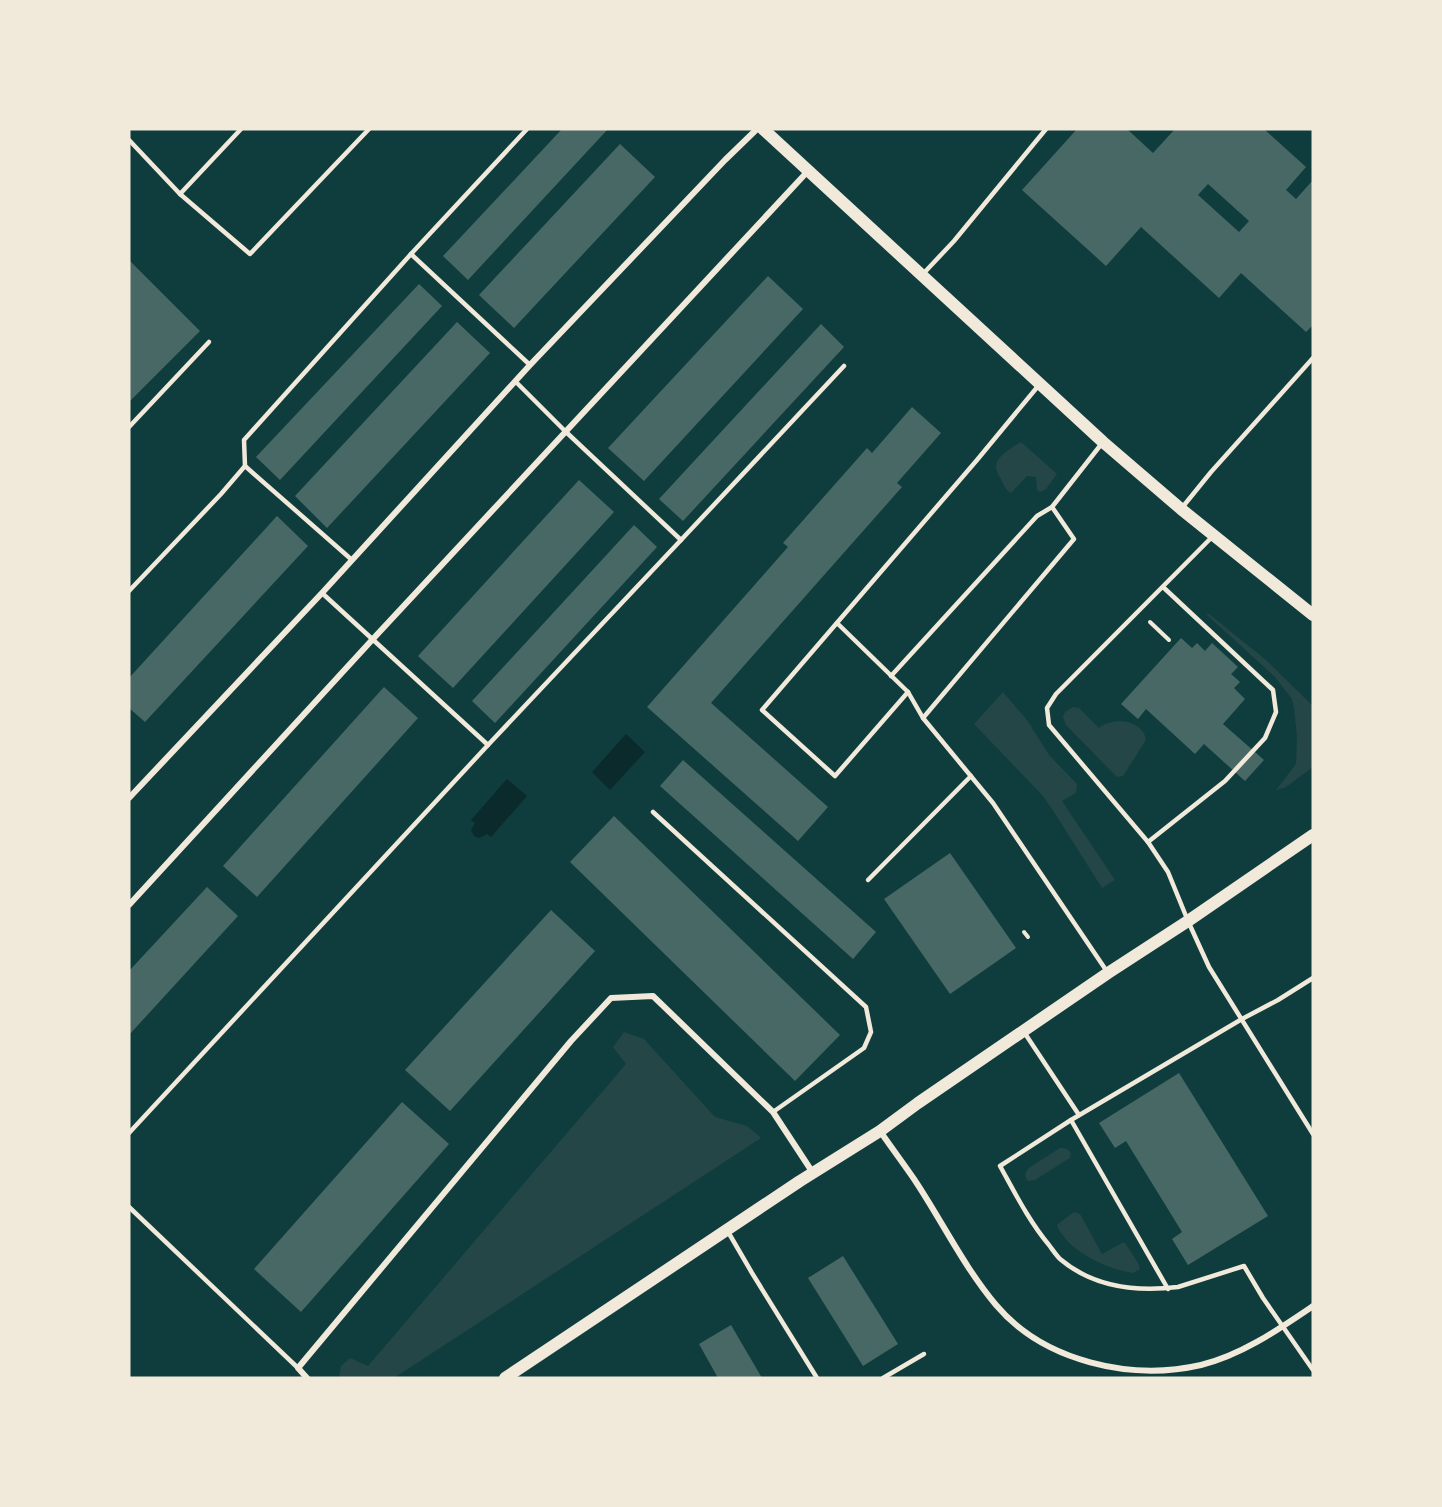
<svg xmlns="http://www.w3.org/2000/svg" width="1442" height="1507" viewBox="0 0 1442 1507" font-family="'IBM Plex Serif',serif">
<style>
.green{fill:#244646}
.water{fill:#0a2a2b}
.building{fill:#486865;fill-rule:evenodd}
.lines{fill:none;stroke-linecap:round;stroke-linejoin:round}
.path{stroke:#f1e9da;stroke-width:4}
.service{stroke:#f1e9da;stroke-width:4.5}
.minor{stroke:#f1e9da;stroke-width:6}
.secondary{stroke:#f1e9da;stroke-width:12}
</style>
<rect width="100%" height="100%" fill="#0f3d3e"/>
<g class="green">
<path d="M1021 442 1057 474 1046 489 1040 492 1037 490 1036 477 1027 476 1011 493C1006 490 1004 487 1002 481 1000 477 996 472 996 467 996 456 1013 447 1021 442Z"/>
<path d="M1206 614H1209L1266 660 1313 706V767L1286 787 1276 790 1296 764 1297 737 1294 708 1292 699 1275 677Z"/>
<path d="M1003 692 1027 720 1049 755 1077 784 1076 793 1062 801 1115 880 1102 888 1054 812 1043 796 974 724Z"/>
<path d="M1073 707 1079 708 1099 728C1113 717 1141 719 1146 739L1144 743 1123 776 1117 777 1066 725 1063 717 1065 712Z"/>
<path d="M624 1032 644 1039 715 1117 747 1126 761 1138 394 1378H339L341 1366 350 1358 368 1366 626 1064 613 1047Z"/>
<path d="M1060 1148C1066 1148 1068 1149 1071 1153L1070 1158 1035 1180 1028 1181C1024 1177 1025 1172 1029 1168Z"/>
<path d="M1074 1212 1080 1214 1102 1254 1122 1243H1125L1138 1263 1140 1269 1133 1273C1107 1269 1069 1252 1057 1226L1058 1224Z"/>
</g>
<g class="water">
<path d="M626 734 645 752 610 790 592 772Z"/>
<path d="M507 779 527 796 491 837 487 834 479 838 474 836 471 830 475 823 471 820Z"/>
</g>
<g class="building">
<path d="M562 129H608L468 280 443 256Z"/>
<path d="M1077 129H1127L1153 153 1175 129H1264L1306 167 1286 190 1296 199 1313 180V325L1306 332 1241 273 1219 298 1141 227 1106 266 1022 190ZM1208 184 1249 221 1239 232 1198 195Z"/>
<path d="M620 144 655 177 514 328 479 295Z"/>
<path d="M129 260 200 331 129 402Z"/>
<path d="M768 276 803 309 644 481 608 448Z"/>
<path d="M419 284 442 306 280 480 256 457Z"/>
<path d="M457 322 490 353 327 528 295 496Z"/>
<path d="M821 324 844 347 683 521 659 499Z"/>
<path d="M912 407 941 433 897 483 902 487 711 703 828 807 798 841 647 707 788 547 783 543 867 448 872 453Z"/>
<path d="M579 480 614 512 453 688 418 656Z"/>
<path d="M277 516 308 546 145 722 129 708V678Z"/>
<path d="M634 525 657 547 495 723 472 701Z"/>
<path d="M1181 638 1192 648 1197 643 1205 651 1212 643 1238 667 1231 674 1240 682 1234 688 1245 699 1223 724 1264 760 1245 781 1204 744 1195 754 1146 709 1138 719 1121 704Z"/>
<path d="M384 687 418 718 257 897 223 866Z"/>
<path d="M683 760 876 932 853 959 660 786Z"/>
<path d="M614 816 840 1035 795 1081 570 862Z"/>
<path d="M950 853 1016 948 950 994 884 899Z"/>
<path d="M207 887 238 916 129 1035V971Z"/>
<path d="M551 910 595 951 450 1111 405 1070Z"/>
<path d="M1179 1073 1268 1216 1188 1265 1172 1239 1182 1232 1126 1141 1115 1148 1099 1123Z"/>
<path d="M402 1102 449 1144 301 1312 254 1269Z"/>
<path d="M843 1256 898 1344 863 1366 808 1278Z"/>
<path d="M731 1325 762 1378H718L699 1344Z"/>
</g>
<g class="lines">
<g class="path">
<path d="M1150 622 1169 640"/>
<path d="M1024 932 1028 937"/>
</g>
<g class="service">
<path d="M129 140 180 194 250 254 369 129"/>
<path d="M180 194 241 129"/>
<path d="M411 254 527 129"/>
<path d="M922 275 954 241 1046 129"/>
<path d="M516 382 565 431 681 540 844 366"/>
<path d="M129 427 209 342"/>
<path d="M245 466 244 440 411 254 530 365"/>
<path d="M1181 509 1211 472 1313 358"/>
<path d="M1214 535 1056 694 1047 708 1049 725 1148 842 1168 872 1188 921 1209 967 1313 1134"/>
<path d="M129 591 221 494 245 466 352 560"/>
<path d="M322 593 488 745"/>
<path d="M837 623 908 692 923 718 993 803 1108 973"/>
<path d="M891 676 1037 516 1052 507 1103 442"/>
<path d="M908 692 835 776 762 710 977 460 1039 385"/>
<path d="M923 718 1074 539 1052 507"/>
<path d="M653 812 866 1007 871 1032 864 1048 773 1112"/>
<path d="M1148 842 1225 781 1265 738 1276 712 1273 690 1163 587"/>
<path d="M868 880 971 776"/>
<path d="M1313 978 1278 1000 1242 1019 1071 1120 1000 1166C1015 1193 1029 1221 1049 1245 1052 1249 1056 1255 1060 1259 1093 1287 1137 1292 1178 1287L1244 1266 1263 1298 1313 1370"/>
<path d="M1024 1032 1079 1115"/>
<path d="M1071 1120 1168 1289"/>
<path d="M129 1133 488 745 681 540"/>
<path d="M129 1207 298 1368"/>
<path d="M727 1230 752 1273 817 1378"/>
<path d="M883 1378 924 1354"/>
</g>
<g class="minor">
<path d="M129 798 322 593 530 365 725 160 757 129"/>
<path d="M129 905 372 640 808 171"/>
<path d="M880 1131C891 1147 903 1163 914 1179 942 1221 964 1267 996 1305 1044 1362 1131 1381 1201 1365 1242 1355 1279 1329 1313 1306"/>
<path d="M307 1378 298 1368 571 1041 611 998 653 996 773 1112 813 1173"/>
</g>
<g class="secondary">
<path d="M763 129 1103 442 1181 509 1313 615"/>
<path d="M505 1378 800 1181 880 1131 918 1103 1108 973 1188 921 1313 835"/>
</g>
</g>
<rect width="1442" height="1507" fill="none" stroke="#f1e9da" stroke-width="261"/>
</svg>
